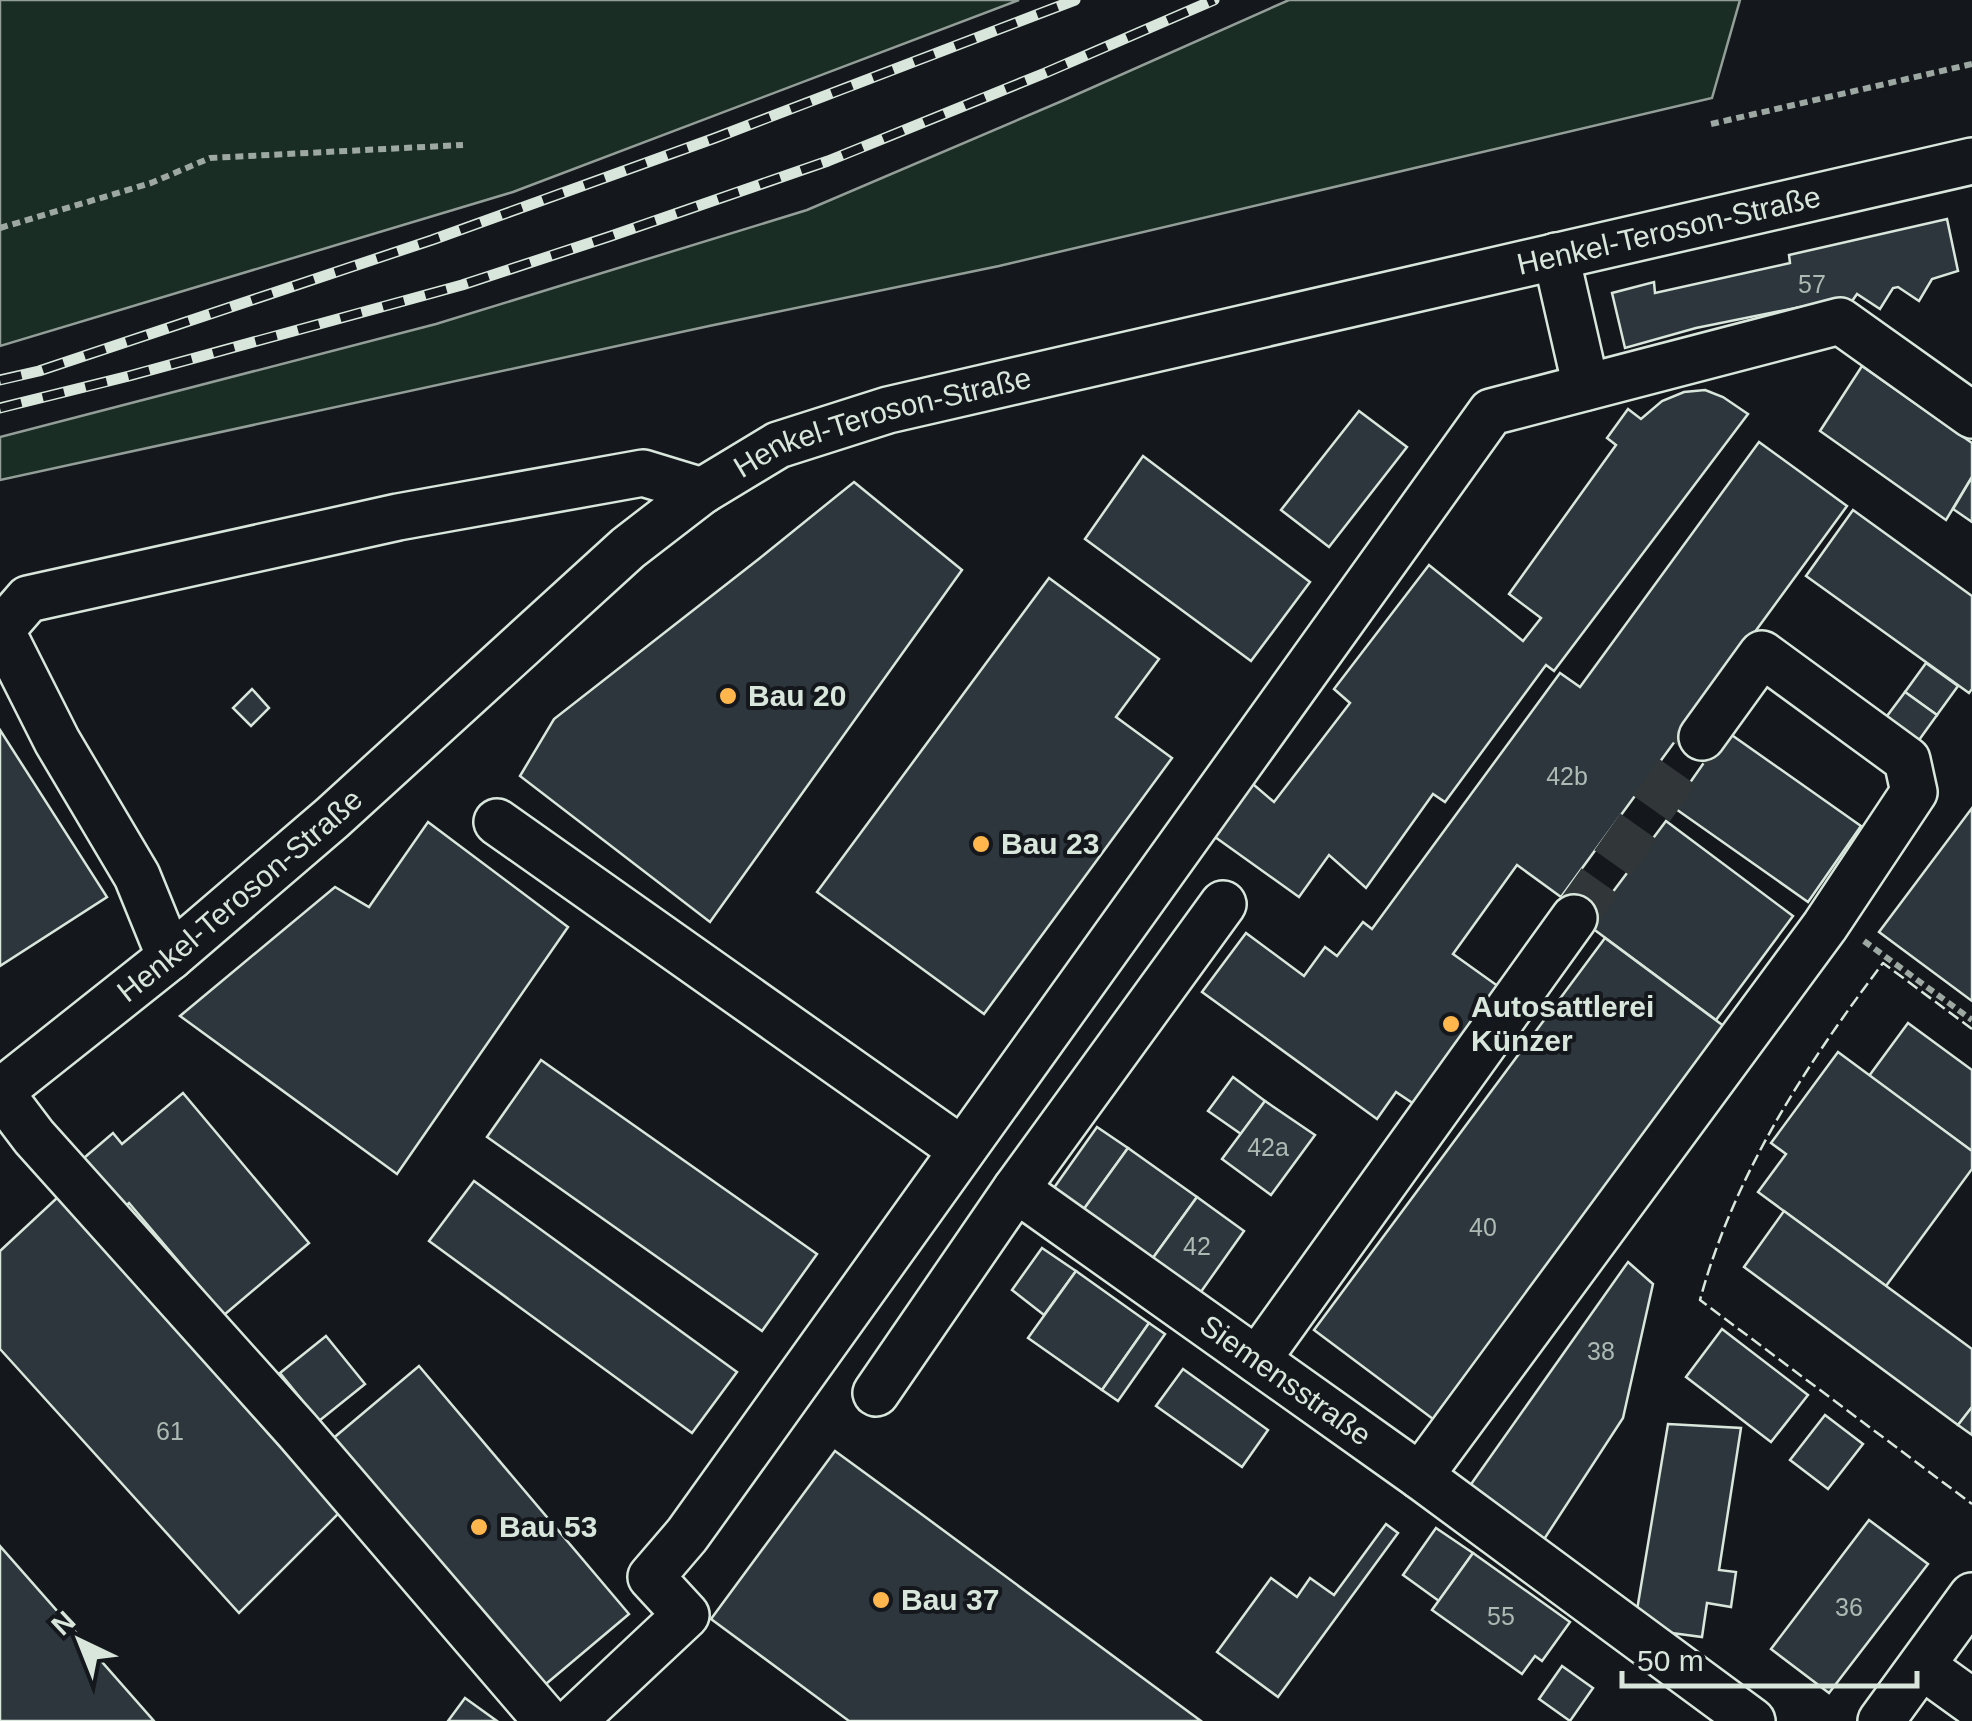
<svg xmlns="http://www.w3.org/2000/svg" width="1972" height="1721" viewBox="0 0 1972 1721" font-family="Arial,sans-serif">
<style>
.green{fill:#1a2d24;stroke:#939e99;stroke-width:2.5}
.building{fill:#2c363c;stroke:#d8e6dc;stroke-width:2.5}
.lines{fill:none;stroke-linecap:round;stroke-linejoin:round}
.minor-tunnel{stroke:#313739;stroke-width:45;stroke-dasharray:45 22;stroke-linecap:butt}
.minor-casing{stroke:#d8e6dc;stroke-width:50}
.path{stroke:#9da8a2;stroke-width:6;stroke-dasharray:8 5;stroke-linecap:butt}
.minor{stroke:#14181c;stroke-width:45}
.rail-casing{stroke:#d8e6dc;stroke-width:11}
.rail{stroke:#14181c;stroke-width:8;stroke-dasharray:22;stroke-linecap:butt}
.fence{stroke:#d8e6dc;stroke-width:2.5;stroke-dasharray:12 5;stroke-linecap:butt}
.poi-dot{fill:#ffb74d;stroke:#14181c;stroke-width:4}
.labels{text-anchor:middle;stroke-width:8;stroke-linejoin:round;paint-order:stroke}
.number-label{font-size:25px;fill:#adbab4}
.street-label{font-size:30px;fill:#d8e6dc;stroke:#14181c}
.poi-label{font-size:30px;font-weight:bold;fill:#d8e6dc;stroke:#14181c;text-anchor:start}
</style>
<rect width="100%" height="100%" fill="#14181c"/>
<g class="green">
<path d="M0 0H1019L513 192 0 346Z"/>
<path d="M1289 0H1740L1712 98 999 266 709 326 0 480V437L436 324 807 210 1062 101Z"/>
</g>
<g class="building">
<path d="M1947 219 1958 271 1932 279 1919 301 1898 287 1893 288 1880 309 1857 294 1843 314 1825 302 1696 328 1625 348 1612 293 1654 282 1655 293 1790 263 1789 255Z"/>
<path d="M1862 366 1972 443V477L1946 520 1820 431Z"/>
<path d="M1705 390 1723 397 1748 414 1554 671 1546 665 1445 802 1433 794 1366 888 1329 855 1299 897 1215 837 1253 784 1274 802 1350 703 1334 689 1429 565 1523 641 1541 618 1509 594 1616 445 1607 438 1628 409 1641 419 1662 401 1684 392Z"/>
<path d="M1359 411 1407 447 1329 547 1281 510Z"/>
<path d="M1759 442 1847 506 1561 897 1517 865 1453 954 1502 989 1417 1106 1396 1092 1377 1119 1202 992 1246 933 1304 976 1325 947 1337 956 1363 922 1372 929 1560 673 1580 687Z"/>
<path d="M1143 456 1310 582 1251 661 1085 539Z"/>
<path d="M1972 477V522L1953 509Z"/>
<path d="M854 482 962 570 710 922 520 776 554 719 760 558Z"/>
<path d="M1853 510 1972 596V689L1969 693 1806 576Z"/>
<path d="M1049 578 1159 659 1116 717 1172 758 984 1014 817 892Z"/>
<path d="M1926 663 1958 686 1937 715 1905 692Z"/>
<path d="M252 689 269 708 251 726 233 708Z"/>
<path d="M1905 692 1937 715 1914 747 1881 724Z"/>
<path d="M0 730 107 897 0 966Z"/>
<path d="M1726 731 1861 826 1808 902 1673 807Z"/>
<path d="M1972 808V1001L1879 932Z"/>
<path d="M1666 821 1793 916 1716 1020 1588 925Z"/>
<path d="M428 822 568 927 397 1174 180 1016 335 887 369 907Z"/>
<path d="M1605 938 1725 1027 1433 1419 1314 1330Z"/>
<path d="M1908 1023 1972 1070V1151L1869 1076Z"/>
<path d="M1838 1052 1972 1151V1169L1886 1286 1758 1192 1786 1154 1771 1143Z"/>
<path d="M541 1060 817 1254 762 1331 487 1137Z"/>
<path d="M1233 1077 1265 1101 1241 1134 1208 1111Z"/>
<path d="M183 1093 309 1243 224 1315 129 1203 118 1213 77 1164 113 1133 122 1144Z"/>
<path d="M1265 1101 1315 1135 1271 1195 1222 1159Z"/>
<path d="M1097 1127 1128 1148 1081 1213 1051 1192Z"/>
<path d="M1128 1148 1197 1197 1150 1262 1081 1213Z"/>
<path d="M474 1181 737 1372 692 1433 429 1241Z"/>
<path d="M58 1197 339 1513 239 1613 0 1349V1251Z"/>
<path d="M1197 1197 1244 1231 1198 1296 1150 1262Z"/>
<path d="M1784 1211 1972 1349V1407L1958 1425 1744 1267Z"/>
<path d="M1042 1248 1076 1271 1044 1315 1012 1290Z"/>
<path d="M1628 1262 1653 1284 1623 1418 1539 1547 1462 1497Z"/>
<path d="M1076 1271 1149 1323 1102 1390 1028 1338Z"/>
<path d="M1149 1323 1165 1334 1118 1401 1102 1390Z"/>
<path d="M1722 1329 1808 1395 1771 1442 1686 1377Z"/>
<path d="M326 1336 365 1384 319 1421 280 1373Z"/>
<path d="M419 1366 629 1614 540 1689 330 1441Z"/>
<path d="M1183 1369 1268 1430 1242 1467 1156 1406Z"/>
<path d="M1972 1407V1435L1958 1425Z"/>
<path d="M1825 1415 1863 1444 1828 1489 1790 1460Z"/>
<path d="M1668 1424 1741 1428 1719 1570 1736 1572 1731 1607 1707 1603 1702 1637 1634 1628Z"/>
<path d="M835 1451 924 1516 1201 1721H849L799 1684 711 1619Z"/>
<path d="M1869 1520 1928 1564 1829 1693 1771 1649Z"/>
<path d="M1386 1524 1398 1533 1278 1697 1217 1652 1271 1578 1297 1597 1310 1578 1334 1595Z"/>
<path d="M1436 1528 1473 1553 1439 1601 1403 1575Z"/>
<path d="M0 1546 154 1721H0Z"/>
<path d="M1473 1553 1570 1622 1542 1661 1535 1656 1522 1674 1432 1610Z"/>
<path d="M1562 1666 1593 1688 1570 1721 1539 1699Z"/>
<path d="M465 1698 497 1721H448Z"/>
</g>
<g class="lines">
<path class="minor-tunnel" d="M1574 918 1702 737"/>
<defs>
<g id="minor">
<path d="M1556 256 1586 387"/>
<path d="M497 822 962 1150"/>
<path d="M170 957 137 876 57 741 1 630 28 599 398 517 643 473 702 491"/>
<path id="s1" d="M0 1092 170 957 332 818 628 548 702 491 778 445 888 410 1972 161"/>
<path d="M0 1092 34 1137 297 1430 547 1721"/>
<path d="M1016 1189 1223 904"/>
<path d="M1257 1360 1574 918"/>
<path id="s2" d="M876 1393 1016 1189 1420 1476 1752 1721"/>
<path d="M1420 1476 1825 926 1914 792 1907 760 1762 654 1702 737"/>
<path d="M1922 1666 1972 1702"/>
<path d="M573 1721 686 1615 651 1577 687 1535 1491 412 1840 321 1972 415"/>
<path d="M1881 1721 1972 1596"/>
</g>
</defs>
<use href="#minor" class="minor-casing"/>
<g class="path">
<path d="M1711 124 1972 64"/>
<path d="M0 228 151 183 210 158 463 145"/>
<path d="M1864 941 1972 1020"/>
</g>
<use href="#minor" class="minor"/>
<defs>
<g id="rail">
<path d="M0 380 39 371 432 240 715 138 1075 0"/>
<path d="M0 408 129 376 462 285 611 236 828 161 1045 73 1214 0"/>
</g>
</defs>
<use href="#rail" class="rail-casing"/>
<use href="#rail" class="rail"/>
<path class="fence" d="M1972 1029 1883 963C1805 1066 1734 1175 1700 1300L1972 1504"/>
</g>
<g class="poi-dot">
<circle cx="728" cy="696" r="10"/>
<circle cx="981" cy="844" r="10"/>
<circle cx="1451" cy="1024" r="10"/>
<circle cx="479" cy="1527" r="10"/>
<circle cx="881" cy="1600" r="10"/>
</g>
<g class="labels">
<g class="number-label">
<text x="1812" y="293">57</text>
<text x="1567" y="785">42b</text>
<text x="1268" y="1156">42a</text>
<text x="1483" y="1236">40</text>
<text x="1197" y="1255">42</text>
<text x="1601" y="1360">38</text>
<text x="170" y="1440">61</text>
<text x="1849" y="1616">36</text>
<text x="1501" y="1625">55</text>
</g>
<g class="street-label">
<text dy="10" stroke="none"><textPath href="#s1" startOffset="1930">Henkel-Teroson-Straße</textPath></text>
<text dy="10" stroke="none"><textPath href="#s1" startOffset="1120">Henkel-Teroson-Straße</textPath></text>
<text dy="10" stroke="none"><textPath href="#s1" startOffset="310">Henkel-Teroson-Straße</textPath></text>
<text dy="10" stroke="none"><textPath href="#s2" startOffset="578">Siemensstraße</textPath></text>
</g>
<g class="poi-label">
<text x="748" y="706">Bau 20</text>
<text x="1001" y="854">Bau 23</text>
<text x="1471" y="1017">Autosattlerei<tspan x="1471" dy="34">Künzer</tspan></text>
<text x="499" y="1537">Bau 53</text>
<text x="901" y="1610">Bau 37</text>
</g>
</g>
<g transform="translate(80 1641) rotate(317)" stroke="#14181c" stroke-width="8" paint-order="stroke">
<path d="M0-8L18 38L0 25L-18 38Z" fill="#d8e6dc"/>
<text y="-15" font-size="28" font-weight="bold" text-anchor="middle" fill="#d8e6dc">N</text>
</g>
<path d="M1622 1671v15h295v-15" fill="none" stroke="#d8e6dc" stroke-width="5"/>
<text x="1637" y="1671" font-size="30" fill="#d8e6dc" stroke="#14181c" stroke-width="8" paint-order="stroke">50 m</text>
</svg>
